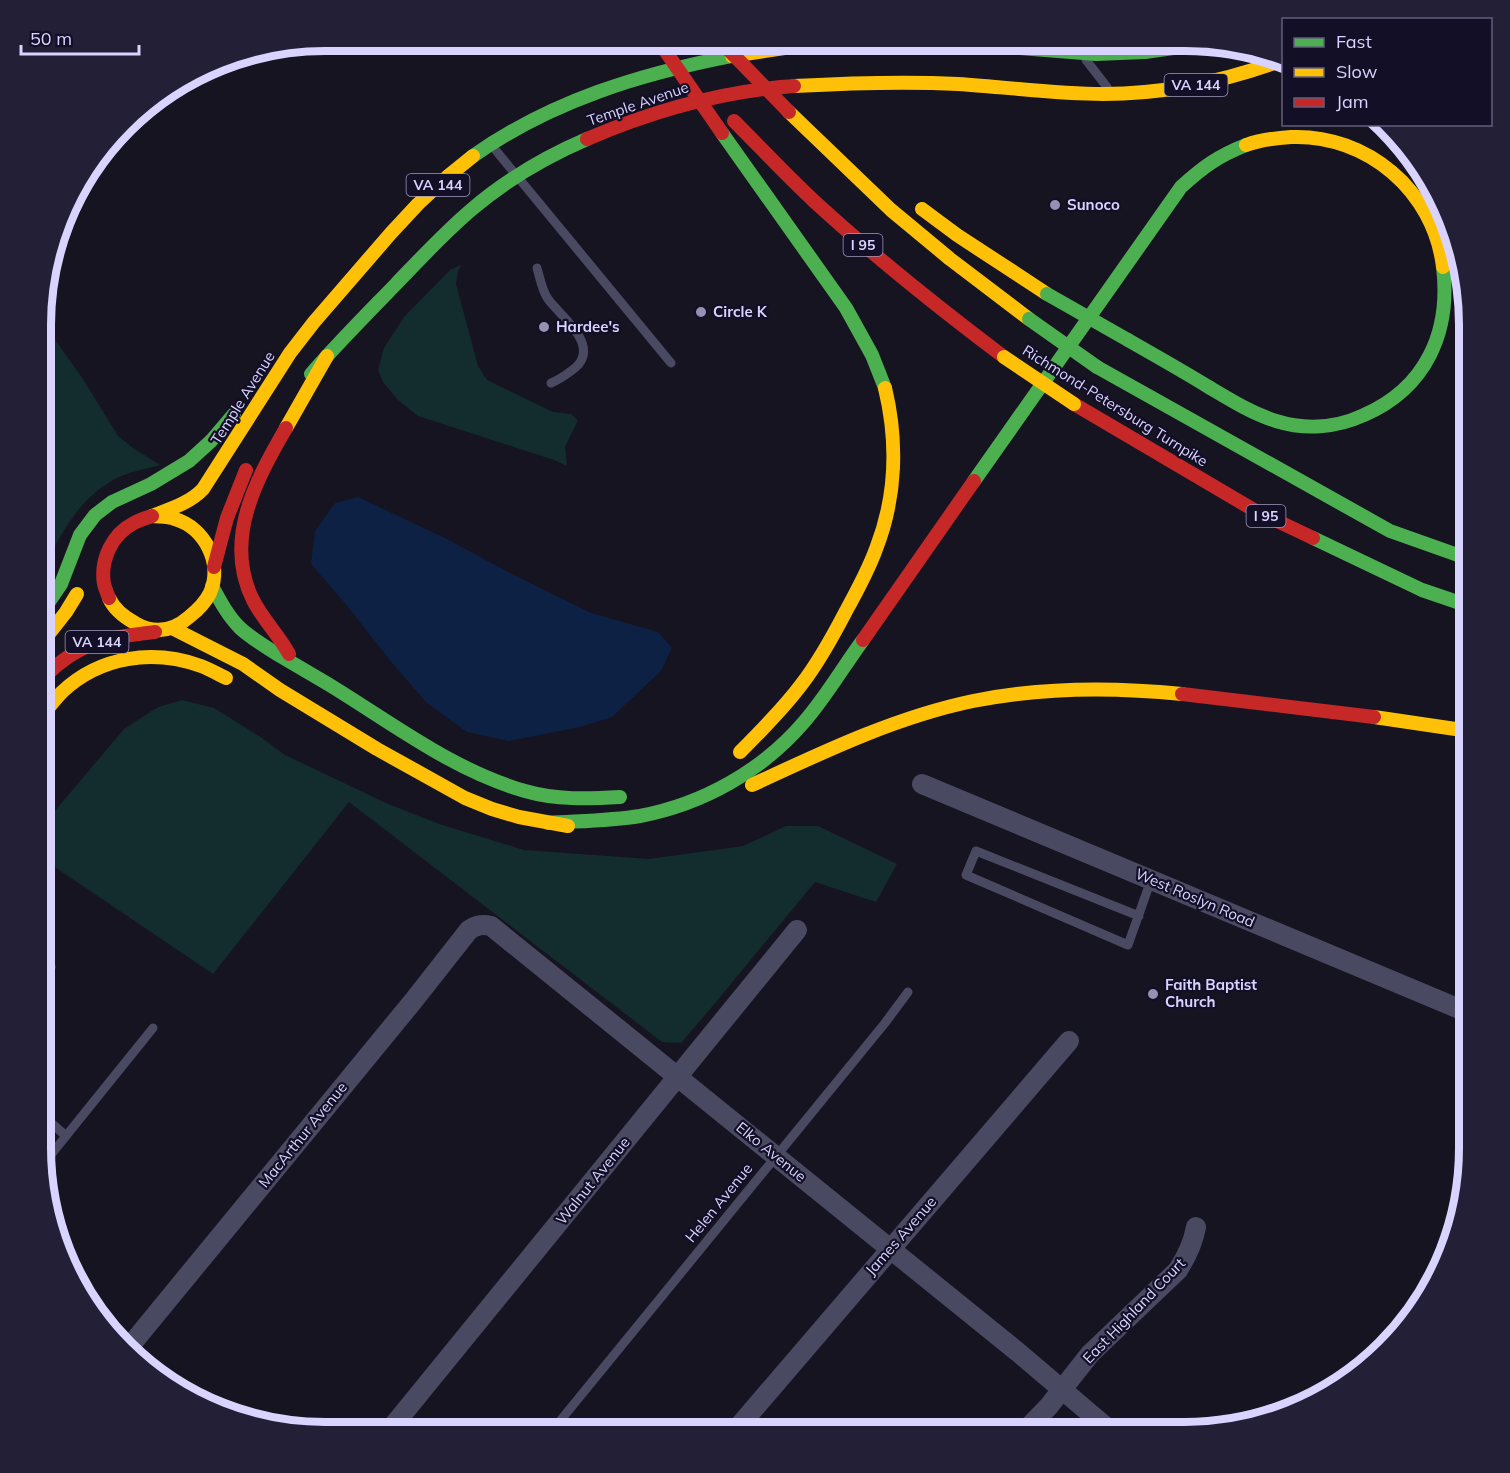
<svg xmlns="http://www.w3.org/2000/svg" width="1510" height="1473" viewBox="0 0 1510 1473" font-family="Mulish,sans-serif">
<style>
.green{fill:#132c2d}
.water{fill:#0d2144}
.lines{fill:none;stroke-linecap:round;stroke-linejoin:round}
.lane{stroke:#4a4962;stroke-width:9}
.street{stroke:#4a4962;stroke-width:20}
.fast{stroke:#4caf50;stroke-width:14}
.slow{stroke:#ffc107;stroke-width:14}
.jam{stroke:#c62828;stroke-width:14}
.fast-bridge{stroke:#4caf50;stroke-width:14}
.slow-bridge{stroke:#ffc107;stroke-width:14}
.jam-bridge{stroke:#c62828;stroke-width:14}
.poi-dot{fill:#9591b1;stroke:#130f26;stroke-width:2}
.labels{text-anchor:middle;stroke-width:4.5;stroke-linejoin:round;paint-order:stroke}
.shield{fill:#130f26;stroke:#9e99be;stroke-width:1.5}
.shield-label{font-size:14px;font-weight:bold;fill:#d9d4ff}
.street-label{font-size:15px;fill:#d9d4ff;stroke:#130f26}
.poi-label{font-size:15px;font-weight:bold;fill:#d9d4ff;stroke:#130f26;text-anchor:start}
.rim{fill:none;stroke:#d9d4ff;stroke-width:8}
</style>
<rect width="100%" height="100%" fill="#161421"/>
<g class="green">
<path d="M461 265 458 271 456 284 478 366 487 380 553 412 571 414 578 420 565 447 567 466 554 460 418 416 398 400 383 382 378 370 384 348 404 317 450 270Z"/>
<path d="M46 327 83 379 118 436 133 448 160 465C146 469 128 472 115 479 78 499 64 531 44 565Z"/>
<path d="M182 700 214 708 262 738 285 755 386 803 439 824 524 850 649 859 743 846 786 826H818L897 864 876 902 815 882 711 1008 681 1043 662 1042 349 802 213 974 43 859V825L124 729 158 707Z"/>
</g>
<path class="water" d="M358 497 447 539 506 571 591 613 658 632 672 648 661 671 612 717 580 727 509 741 467 732 427 703 393 664 344 602 311 564 315 531 335 503Z"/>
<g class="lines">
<g class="lane">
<path d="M1086 60 1107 87"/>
<path d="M493 147 671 363"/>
<path d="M537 268C540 278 542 291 548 299 561 317 601 345 575 368 567 374 561 379 551 383"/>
<path d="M1139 916 976 851 966 875 1128 945 1151 880"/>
<path d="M42 978 51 967 42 959"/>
<path d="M41 1114 66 1136"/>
<path d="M41 1167 153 1028"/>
<path d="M551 1432 885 1023 908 992"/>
</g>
<g class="street">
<path d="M922 784 1469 1013"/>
<path d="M130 1346 414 1000 469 930C477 925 482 924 491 926L1019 1353 1112 1432"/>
<path d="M388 1432 797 930"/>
<path d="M734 1432 1069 1041"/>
<path d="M1024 1432 1049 1406 1090 1354 1178 1270C1187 1256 1193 1244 1196 1227"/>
</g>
<g class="fast">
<path d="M941 42 1096 54 1145 52 1209 43"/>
<path d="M722 133 846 308 872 355 885 388"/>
<path d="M473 156C551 101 640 74 732 56"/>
<path d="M1128 340C1154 355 1181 370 1207 386 1229 399 1251 413 1276 421 1305 430 1336 428 1364 415 1426 388 1451 332 1443 267"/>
<path d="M1097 367 1390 531 1469 559"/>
<path d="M311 374C338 343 367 314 396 284 420 259 444 233 471 210 506 180 545 157 587 139"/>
<path d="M974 481 1181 187C1203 167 1218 156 1246 145"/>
<path d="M1313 538 1422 590 1469 606"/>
<path d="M212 586C220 601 228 616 240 628 251 638 264 646 277 654 294 664 311 674 328 684 392 723 452 770 525 791 556 800 588 799 620 797"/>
<path d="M44 609 61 584 80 535 95 515 112 502 151 484 189 461 211 441 234 414"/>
<path d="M548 823C578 821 609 821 640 816 703 804 762 771 804 722 826 697 843 667 863 640"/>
</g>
<g class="slow">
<path d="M732 56 791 47 850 42"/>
<path d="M794 86C849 83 903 81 958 84 1007 87 1055 94 1103 94 1163 94 1221 82 1277 62"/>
<path d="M789 112 891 210 950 259 1029 319"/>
<path d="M1246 145C1260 140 1276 138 1291 137 1367 134 1434 191 1443 267"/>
<path d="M922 209 957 235 1047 294"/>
<path d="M286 428 327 356"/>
<path d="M152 516C170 509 190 503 203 489L290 353 314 322 391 233 418 204 447 177 473 156"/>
<path d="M109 598C114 609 124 617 135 623 154 634 172 632 189 617 198 610 205 603 210 593 223 563 205 528 175 519 168 516 159 517 152 516"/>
<path d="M172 628 243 664 280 690 377 749 465 798 492 809 519 817 568 826"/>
<path d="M44 640 66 612 77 594"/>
<path d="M44 713C50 706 56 698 62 692 100 656 153 649 201 666 209 669 218 674 226 678"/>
<path d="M1374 717 1469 731"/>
<path d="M740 752C761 731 783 709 801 685 819 662 833 636 846 611 857 591 868 571 876 549 896 498 898 442 885 388"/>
<path d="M752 785C823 752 896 717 973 701 1042 687 1113 687 1182 694"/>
</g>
<g class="jam">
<path d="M734 121C761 148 787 176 815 202 875 257 939 308 1004 357"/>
<path d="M587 139C652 111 723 91 794 86"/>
<path d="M1074 404 1254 510 1313 538"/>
<path d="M286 428C256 480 223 540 253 600 263 620 279 635 289 654"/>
<path d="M214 567 227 518 246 470"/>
<path d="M109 598C107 593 105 588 104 584 100 560 112 534 134 523 139 520 146 518 152 516"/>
<path d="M863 640 974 481"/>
<path d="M44 677C80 641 106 638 155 632"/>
<path d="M1182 694 1374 717"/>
</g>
<g class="fast-bridge">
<path d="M1047 294 1128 340"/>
<path d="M1029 319 1097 367"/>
</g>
<path class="slow-bridge" d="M1004 357 1074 404"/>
<g class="jam-bridge">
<path d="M721 42 789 112"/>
<path d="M664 49 722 133"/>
</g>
</g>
<g class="poi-dot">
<circle cx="1055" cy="205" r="6"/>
<circle cx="701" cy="312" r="6"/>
<circle cx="544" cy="327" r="6"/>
<circle cx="1153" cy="994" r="6"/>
</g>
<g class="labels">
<g class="shield">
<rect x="1164.5" y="74" width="63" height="22" rx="4.5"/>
<rect x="406.5" y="174" width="63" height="22" rx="4.5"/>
<rect x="843.5" y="234" width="39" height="22" rx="4.5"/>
<rect x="1246.5" y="505" width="39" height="22" rx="4.5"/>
<rect x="65.5" y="631" width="63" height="22" rx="4.5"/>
</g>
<g class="shield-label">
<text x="1196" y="90">VA 144</text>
<text x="438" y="190">VA 144</text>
<text x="863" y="250">I 95</text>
<text x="1266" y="521">I 95</text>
<text x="97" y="647">VA 144</text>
</g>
<g class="street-label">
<text transform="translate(638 104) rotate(-19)" y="5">Temple Avenue</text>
<text transform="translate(243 398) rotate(-58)" y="5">Temple Avenue</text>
<text transform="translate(1115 406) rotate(32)" y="5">Richmond-Petersburg Turnpike</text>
<text transform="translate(1195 898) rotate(23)" y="5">West Roslyn Road</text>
<text transform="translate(303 1135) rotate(-51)" y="5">MacArthur Avenue</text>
<text transform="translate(771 1152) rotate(39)" y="5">Elko Avenue</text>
<text transform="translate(593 1181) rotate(-51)" y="5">Walnut Avenue</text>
<text transform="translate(719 1203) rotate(-51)" y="5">Helen Avenue</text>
<text transform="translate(901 1236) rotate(-49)" y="5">James Avenue</text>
<text transform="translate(1134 1311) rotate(-46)" y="5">East Highland Court</text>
</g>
<g class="poi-label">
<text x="1067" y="210">Sunoco</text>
<text x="713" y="317">Circle K</text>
<text x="556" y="332">Hardee's</text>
<text x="1165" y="990">Faith Baptist<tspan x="1165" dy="17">Church</tspan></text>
</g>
</g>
<path d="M0 0H1510V1473H0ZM325 51H1185A274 274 0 0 1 1459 325V1148A274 274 0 0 1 1185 1422H325A274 274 0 0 1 51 1148V325A274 274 0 0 1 325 51Z" fill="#231f37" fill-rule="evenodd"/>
<path class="rim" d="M325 51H1185A274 274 0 0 1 1459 325V1148A274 274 0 0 1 1185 1422H325A274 274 0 0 1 51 1148V325A274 274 0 0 1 325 51Z"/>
<rect x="1282" y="18" width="210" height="108" fill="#130f26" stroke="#625e7d" stroke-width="1.5"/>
<rect x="1294" y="38" width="30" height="9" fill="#4caf50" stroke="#625e7d" stroke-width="1.5"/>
<text x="1336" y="48" font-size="18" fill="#d9d4ff">Fast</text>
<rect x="1294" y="68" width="30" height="9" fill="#ffc107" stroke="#625e7d" stroke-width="1.5"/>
<text x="1336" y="78" font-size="18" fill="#d9d4ff">Slow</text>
<rect x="1294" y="98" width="30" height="9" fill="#c62828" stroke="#625e7d" stroke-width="1.5"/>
<text x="1336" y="108" font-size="18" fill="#d9d4ff">Jam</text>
<path d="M21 45v9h118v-9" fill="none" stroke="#d9d4ff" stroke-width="3"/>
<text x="30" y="45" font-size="18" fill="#d9d4ff" stroke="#130f26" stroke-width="4.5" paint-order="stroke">50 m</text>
</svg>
